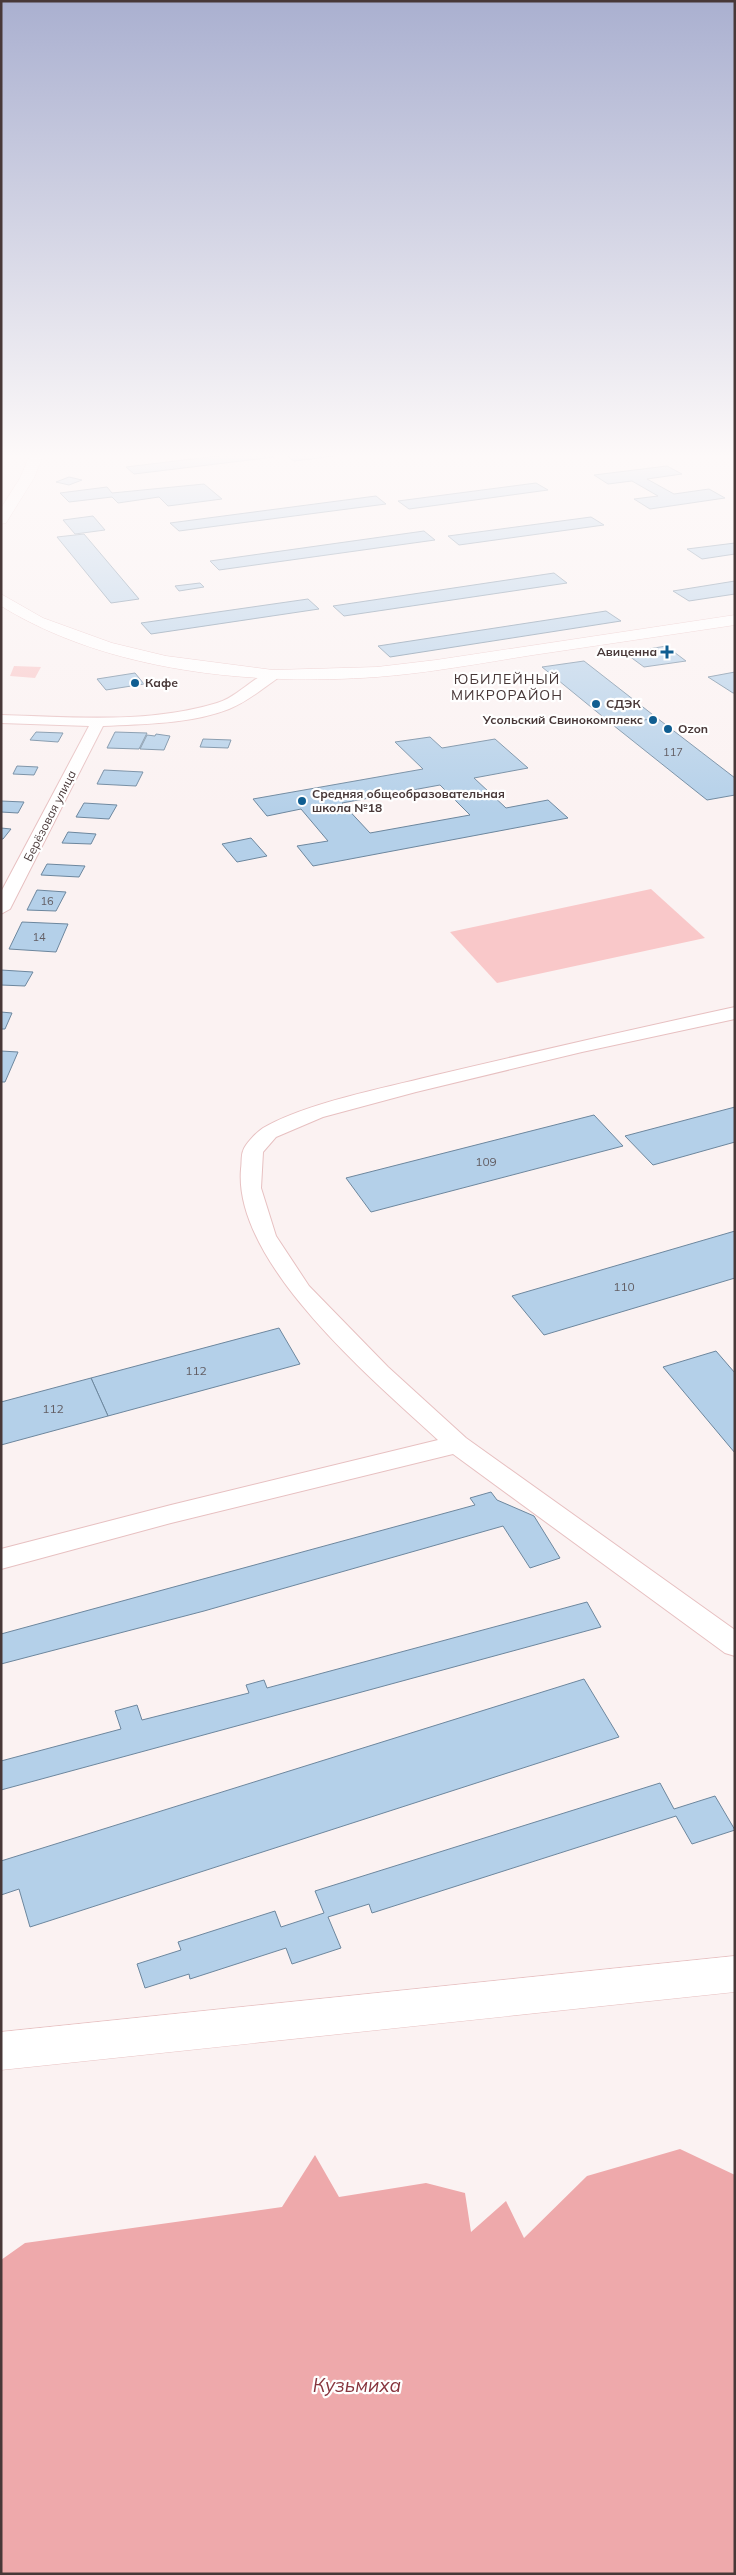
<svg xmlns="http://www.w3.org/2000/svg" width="736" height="2575" viewBox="0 0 736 2575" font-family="Mulish,sans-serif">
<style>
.green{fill:#f9c8c9}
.water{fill:#eea9ab}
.building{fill:#b4d0e9;stroke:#6d879e;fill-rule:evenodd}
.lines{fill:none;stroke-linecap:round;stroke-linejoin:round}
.minor-casing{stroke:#e7c0c1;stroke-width:2}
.tertiary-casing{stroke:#e7c0c1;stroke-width:1}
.secondary-casing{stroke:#e7c0c1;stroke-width:1}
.minor{fill:#fff;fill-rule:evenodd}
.tertiary{fill:#fff;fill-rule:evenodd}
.secondary{fill:#fff;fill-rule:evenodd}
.poi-dot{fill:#105e91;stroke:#fff;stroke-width:2}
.labels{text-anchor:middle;stroke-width:4.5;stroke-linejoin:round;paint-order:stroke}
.far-number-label{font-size:11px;fill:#635e64}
.far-poi-label{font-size:12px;font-weight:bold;fill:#483838;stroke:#fff;text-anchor:start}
.far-street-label{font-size:12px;fill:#483838;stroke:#fff}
.number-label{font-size:12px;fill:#635e64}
.far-neighbourhood-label{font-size:14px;letter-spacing:1px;fill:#483838;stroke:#fff}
.near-water-label{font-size:19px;font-style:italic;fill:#88363f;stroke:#fff}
</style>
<rect width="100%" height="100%" fill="#fbf2f2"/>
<g class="green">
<path d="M14 666 41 667 35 678 10 676Z"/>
<path d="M651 889 705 938 497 983 450 932Z"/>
</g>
<path class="water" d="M680 2149 735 2175V2574H1V2260L25 2243 282 2207 315 2155 339 2197 426 2183 465 2193 471 2232 506 2201 524 2238 587 2176Z"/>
<g class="building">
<path d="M242 453H269L274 457 134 474 126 467Z"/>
<path d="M294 453H359L294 461 285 454Z"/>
<path d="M667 466 682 474 647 479 674 494 709 489 725 498 650 509 634 499 658 496 632 481 608 484 594 475Z"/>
<path d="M69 477 82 480 69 485 56 482Z"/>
<path d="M536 483 548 490 409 509 398 501Z"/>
<path d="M204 484 222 499 168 506 159 497 118 503 112 497 69 502 60 493 107 487 112 493Z"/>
<path d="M376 496 386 504 179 531 170 523Z"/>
<path d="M93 516 105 530 75 534 63 520Z"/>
<path d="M591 517 604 525 459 545 448 536Z"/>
<path d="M424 531 435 540 219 570 210 561Z"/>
<path d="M84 534 139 599 111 603 57 537Z"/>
<path d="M735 543V554L702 559 687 549Z"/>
<path d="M554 573 567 583 344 616 333 606Z"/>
<path d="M735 581V594L689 601 673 591Z"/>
<path d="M200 583 204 587 179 591 175 586Z"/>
<path d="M308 599 319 609 151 634 141 623Z"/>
<path d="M606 611 621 621 390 657 378 646Z"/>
<path d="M666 646 686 661 644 667 625 653Z"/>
<path d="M584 661 657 718 613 725 542 667Z"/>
<path d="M735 672V693H733L708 677Z"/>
<path d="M135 673 144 684 106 690 97 679Z"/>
<path d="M657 718 735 778V795L707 800 613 725Z"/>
<path d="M36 732 63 733 58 742 30 740Z"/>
<path d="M115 732 147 733 139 749 107 748Z"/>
<path d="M156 734 170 736 164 750 140 749 147 735 155 736Z"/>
<path d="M430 737 442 748 495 739 528 768 474 778 506 808 548 800 568 818 313 866 297 846 328 841 301 809 267 816 253 799 423 769 395 742ZM440 785 470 815 370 833 342 803Z"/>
<path d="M203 739 231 740 228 748 200 747Z"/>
<path d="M17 766 38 767 34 775 13 774Z"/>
<path d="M104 770 143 772 136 786 97 784Z"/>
<path d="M1 801 24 802 18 813 1 812Z"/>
<path d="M84 803 117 805 109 819 76 817Z"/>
<path d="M1 828 11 829 3 839H1Z"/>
<path d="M68 832 96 834 91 844 62 843Z"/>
<path d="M251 838 267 856 237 862 222 844Z"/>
<path d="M47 864 85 866 79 877 41 875Z"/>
<path d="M37 890 66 892 56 911 27 910Z"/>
<path d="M22 922 68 924 56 952 9 949Z"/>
<path d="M1 970 33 972 25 986 1 985Z"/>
<path d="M1 1012 12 1013 5 1029H1Z"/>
<path d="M1 1051 18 1052 5 1082H1Z"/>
<path d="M735 1107V1142L653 1165 625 1136Z"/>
<path d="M594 1115 623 1146 371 1212 346 1178Z"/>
<path d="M735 1231V1278L544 1335 512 1296Z"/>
<path d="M279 1328 300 1364 108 1416 91 1378Z"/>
<path d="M716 1351 735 1373V1453L663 1367Z"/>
<path d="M91 1378 108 1416 1 1445V1402Z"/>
<path d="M491 1492 497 1500 534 1516 560 1558 530 1568 503 1526 204 1611 1 1664V1634L475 1505 470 1498Z"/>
<path d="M587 1602 601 1627 1 1790V1761L121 1729 115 1711 137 1705 142 1720 249 1693 246 1685 264 1680 267 1688Z"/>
<path d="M584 1679 619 1737 30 1927 19 1889 1 1895V1861Z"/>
<path d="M660 1783 674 1809 715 1796 735 1830 692 1844 676 1816 372 1913 369 1904 328 1917 341 1948 292 1964 286 1948 190 1979 189 1974 145 1988 137 1964 181 1950 178 1942 275 1911 281 1927 324 1913 315 1891Z"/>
</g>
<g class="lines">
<defs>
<g id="minor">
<path d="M273 671 278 672 280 675 278 678C262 689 247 702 229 709 190 724 145 724 103 726L10 909 1 914V892L89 726 1 723V715C73 717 148 724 217 703 238 697 253 676 273 671Z"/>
<path d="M735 1007V1019L582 1052 416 1092 323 1117 276 1137 263 1152 261 1188 276 1236 309 1286 388 1367 466 1438 735 1630V1656L725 1653 453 1454 171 1523 1 1569V1549L171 1505 438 1440C373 1380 233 1263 241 1169 242 1163 241 1156 243 1151 245 1144 257 1132 263 1128 306 1103 384 1088 432 1076 533 1052 634 1029 735 1007Z"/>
</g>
<g id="tertiary">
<path d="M31 453H44L34 478 6 523 1 524V508L20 478Z"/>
<path d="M1 594 43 618 112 643 166 656 273 670 377 667 436 660 735 615V625C668 635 601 645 533 655 482 663 429 673 377 677 253 686 108 672 1 606Z"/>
</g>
<path id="secondary" d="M735 1956V1992L1 2070V2032Z"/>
</defs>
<use href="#minor" class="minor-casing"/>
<use href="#tertiary" class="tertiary-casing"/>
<use href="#secondary" class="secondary-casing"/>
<use href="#minor" class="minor"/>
<use href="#tertiary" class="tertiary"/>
<use href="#secondary" class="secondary"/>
</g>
<linearGradient id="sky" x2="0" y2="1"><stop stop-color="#aab0d0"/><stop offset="0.56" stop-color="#fdf9f9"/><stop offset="1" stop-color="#fdf9f9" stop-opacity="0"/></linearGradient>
<rect width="736" height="814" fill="url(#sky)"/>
<g class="poi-dot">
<path d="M664.5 644.5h5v5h5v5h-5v5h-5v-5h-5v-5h5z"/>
<circle cx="135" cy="683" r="5"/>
<circle cx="596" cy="704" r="5"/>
<circle cx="653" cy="720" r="5"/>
<circle cx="668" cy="729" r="5"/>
<circle cx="302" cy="801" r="5"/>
</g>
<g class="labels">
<g class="far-number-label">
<text x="673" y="756">117</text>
<text x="47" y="905">16</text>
<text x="39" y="941">14</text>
</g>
<g class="far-poi-label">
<text x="657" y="656" text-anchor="end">Авиценна</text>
<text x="145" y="687">Кафе</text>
<text x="606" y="708">СДЭК</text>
<text x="643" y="724" text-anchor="end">Усольский Свинокомплекс</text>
<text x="678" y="733">Ozon</text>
<text x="312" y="798">Средняя общеобразовательная<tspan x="312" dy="14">школа №18</tspan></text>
</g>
<g class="far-street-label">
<text transform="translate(50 816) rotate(-63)" y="4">Берёзовая улица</text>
</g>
<g class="number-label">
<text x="486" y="1166">109</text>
<text x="624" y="1291">110</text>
<text x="196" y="1375">112</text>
<text x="53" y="1413">112</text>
</g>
<g class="far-neighbourhood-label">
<text x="507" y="684">ЮБИЛЕЙНЫЙ<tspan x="507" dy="16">МИКРОРАЙОН</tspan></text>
</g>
<g class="near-water-label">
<text x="357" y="2392">Кузьмиха</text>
</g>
</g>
<rect width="736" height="2575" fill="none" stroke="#483838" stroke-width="5"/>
</svg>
